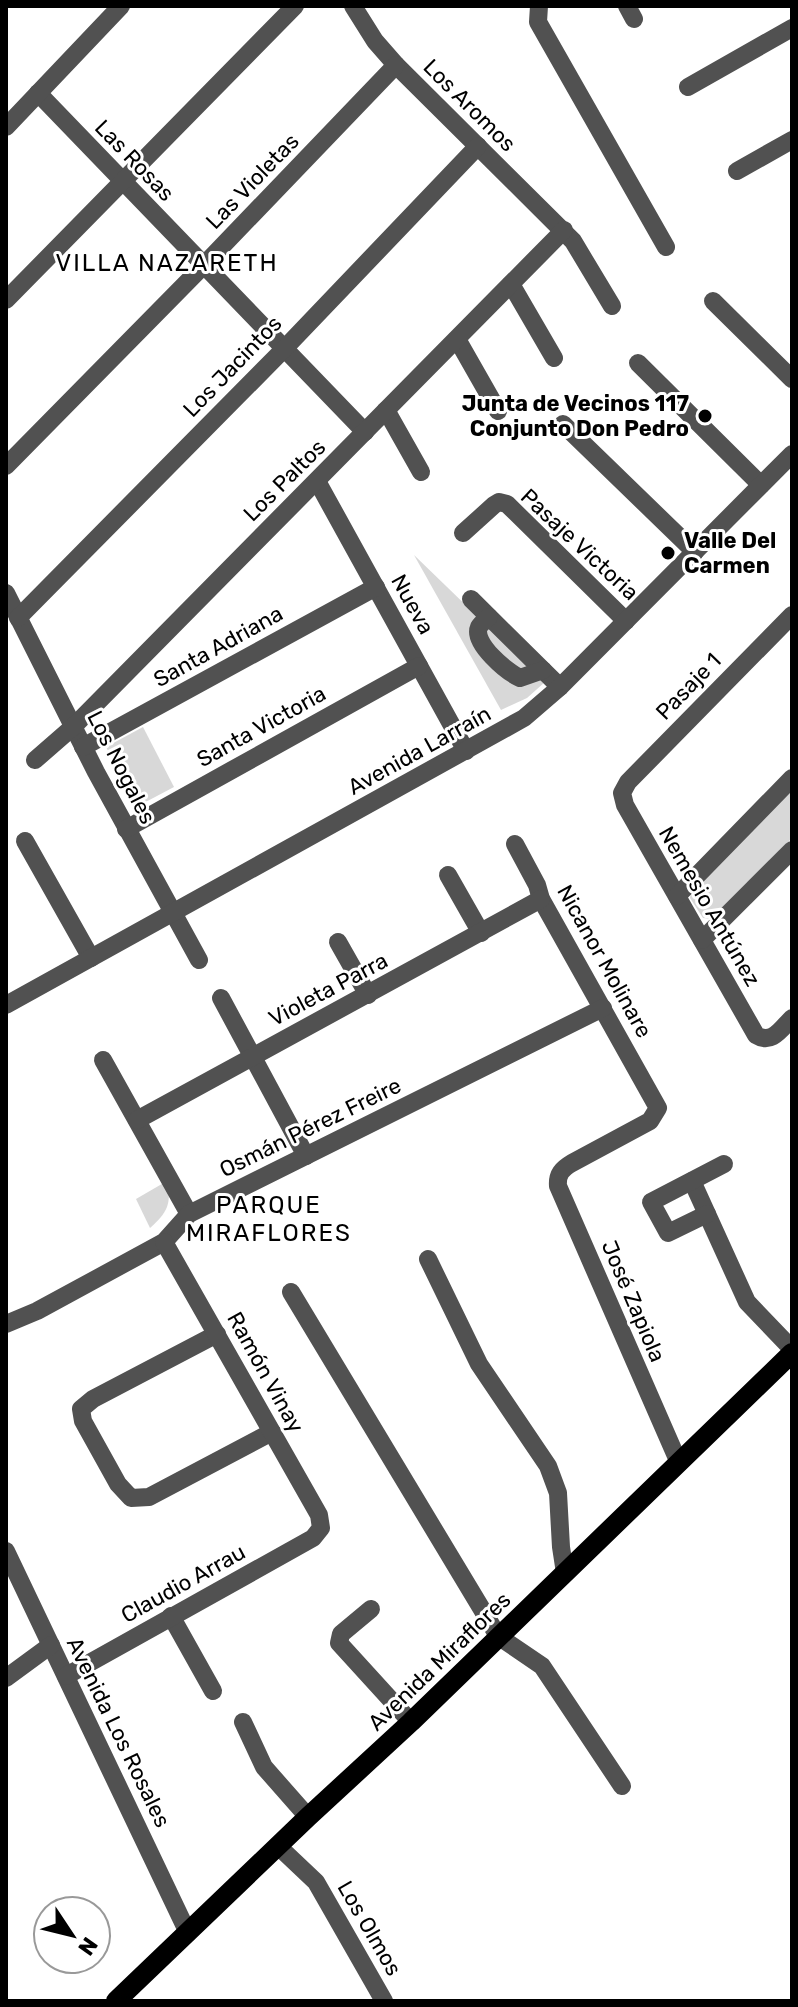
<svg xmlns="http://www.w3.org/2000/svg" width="798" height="2007" viewBox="0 0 798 2007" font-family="Rubik,sans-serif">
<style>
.green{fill:#d8d8d8}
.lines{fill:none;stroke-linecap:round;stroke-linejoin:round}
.minor{stroke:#515151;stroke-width:18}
.major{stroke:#000;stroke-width:20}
.poi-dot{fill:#000;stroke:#fff;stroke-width:3}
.labels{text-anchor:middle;stroke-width:6;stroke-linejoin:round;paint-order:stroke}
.street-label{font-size:22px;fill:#000;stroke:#fff}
.poi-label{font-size:22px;font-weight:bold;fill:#000;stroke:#fff;text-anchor:end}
.neighbourhood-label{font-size:24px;letter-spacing:2px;fill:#000;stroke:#fff}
</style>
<rect width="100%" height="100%" fill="#fff"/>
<g class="green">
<path d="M414 555 545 682 527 698 501 710Z"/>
<path d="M143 727 174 787 138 806 106 747Z"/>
<path d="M792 788V838L713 919 703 918 690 898 691 891Z"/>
<path d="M167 1181C172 1204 167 1213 150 1228L136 1199Z"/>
</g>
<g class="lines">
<g class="minor">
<path d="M353 6 375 41 396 65 573 241 612 306"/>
<path d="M539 6 538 22 666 247"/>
<path d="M627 6 634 19"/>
<path d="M688 87 792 28"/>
<path d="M38 93 365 432"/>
<path d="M6 127 121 6"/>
<path d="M737 171 792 140"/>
<path d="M511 284 554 358"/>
<path d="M6 300 295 6"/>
<path d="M713 301 792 379"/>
<path d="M457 339 498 411"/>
<path d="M638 363 761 485"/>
<path d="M386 410 421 472"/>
<path d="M563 424 695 552"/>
<path d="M6 466 204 265 396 65"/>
<path d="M317 481 466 751"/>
<path d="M463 533 494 505 499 502 507 504 626 621"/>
<path d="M6 593 96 772 199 960"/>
<path d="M471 599 560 687"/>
<path d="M792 615 628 782 622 793 625 805 756 1035C772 1045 781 1029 792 1018"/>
<path d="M489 617C487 618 480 625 479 627 472 643 507 672 520 678L543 670"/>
<path d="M18 618 284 349 478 146"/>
<path d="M83 747 376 587"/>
<path d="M35 760 74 726 564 230"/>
<path d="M126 829 419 666"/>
<path d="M25 841 91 958"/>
<path d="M515 844 537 885 541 899 658 1108 650 1121 572 1163C562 1169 557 1174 558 1186L679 1463"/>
<path d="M448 875 481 933"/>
<path d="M677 896 792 778"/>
<path d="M702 940 792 850"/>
<path d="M338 942 368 995"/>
<path d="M221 998 306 1156"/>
<path d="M6 1005 524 718 560 687 792 454"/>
<path d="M103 1060 189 1214"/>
<path d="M137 1120 541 899"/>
<path d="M692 1181 747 1302 792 1349"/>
<path d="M707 1214 668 1233 651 1202 724 1164"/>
<path d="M428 1259 479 1364 548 1466 558 1493 561 1547 565 1573"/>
<path d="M291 1292 498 1636 542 1666 622 1786"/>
<path d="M6 1324 37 1311 164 1242 189 1214 603 1008"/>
<path d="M217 1334 93 1399 81 1409 83 1421 118 1484 131 1498 149 1497 272 1432"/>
<path d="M6 1551 188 1933"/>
<path d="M371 1609 341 1634 339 1643 411 1722"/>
<path d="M171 1616 213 1691"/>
<path d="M66 1676 313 1538 321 1528 319 1515 164 1242"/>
<path d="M6 1678 51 1645"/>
<path d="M243 1722 264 1767 308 1817"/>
<path d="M278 1846 316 1882 384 2001"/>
</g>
<path class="major" d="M116 2001 308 1817 411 1722 792 1353"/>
</g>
<g class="poi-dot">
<circle cx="705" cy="416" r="8"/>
<circle cx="668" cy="553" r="8"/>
</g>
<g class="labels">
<g class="street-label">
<text transform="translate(470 105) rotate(45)" y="8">Los Aromos</text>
<text transform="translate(135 160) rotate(46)" y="8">Las Rosas</text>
<text transform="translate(252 181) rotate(-46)" y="8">Las Violetas</text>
<text transform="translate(232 366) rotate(-46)" y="8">Los Jacintos</text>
<text transform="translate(284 480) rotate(-45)" y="8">Los Paltos</text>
<text transform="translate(580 544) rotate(43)" y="8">Pasaje Victoria</text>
<text transform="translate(413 604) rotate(61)" y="8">Nueva</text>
<text transform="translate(218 646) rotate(-29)" y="8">Santa Adriana</text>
<text transform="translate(688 686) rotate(-46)" y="8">Pasaje 1</text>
<text transform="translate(261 726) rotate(-29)" y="8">Santa Victoria</text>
<text transform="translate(419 750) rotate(-29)" y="8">Avenida Larraín</text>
<text transform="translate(122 767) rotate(63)" y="8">Los Nogales</text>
<text transform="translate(710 906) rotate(60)" y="8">Nemesio Antúnez</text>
<text transform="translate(605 961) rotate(61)" y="8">Nicanor Molinare</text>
<text transform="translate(328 989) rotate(-28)" y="8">Violeta Parra</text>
<text transform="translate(310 1127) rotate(-26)" y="8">Osmán Pérez Freire</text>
<text transform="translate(634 1301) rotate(67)" y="8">José Zapiola</text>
<text transform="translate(266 1372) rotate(61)" y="8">Ramón Vinay</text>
<text transform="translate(183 1583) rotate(-29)" y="8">Claudio Arrau</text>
<text transform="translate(439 1661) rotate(-44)" y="8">Avenida Miraflores</text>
<text transform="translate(119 1732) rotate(64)" y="8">Avenida Los Rosales</text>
<text transform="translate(370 1928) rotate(60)" y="8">Los Olmos</text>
</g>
<g class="poi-label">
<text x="689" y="411">Junta de Vecinos 117<tspan x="689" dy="25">Conjunto Don Pedro</tspan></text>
<text x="684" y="548" text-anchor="start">Valle Del<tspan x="684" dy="25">Carmen</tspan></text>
</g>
<g class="neighbourhood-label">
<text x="167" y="271">VILLA NAZARETH</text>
<text x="269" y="1213">PARQUE<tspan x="269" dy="28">MIRAFLORES</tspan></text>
</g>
</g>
<rect width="798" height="2007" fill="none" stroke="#000000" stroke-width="16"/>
<g transform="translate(72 1935) rotate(125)"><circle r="38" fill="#ffffff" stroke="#999999" stroke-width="2"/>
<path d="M0-6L14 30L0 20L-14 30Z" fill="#000000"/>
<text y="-12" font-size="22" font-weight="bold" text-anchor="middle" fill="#000000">N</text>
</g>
</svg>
